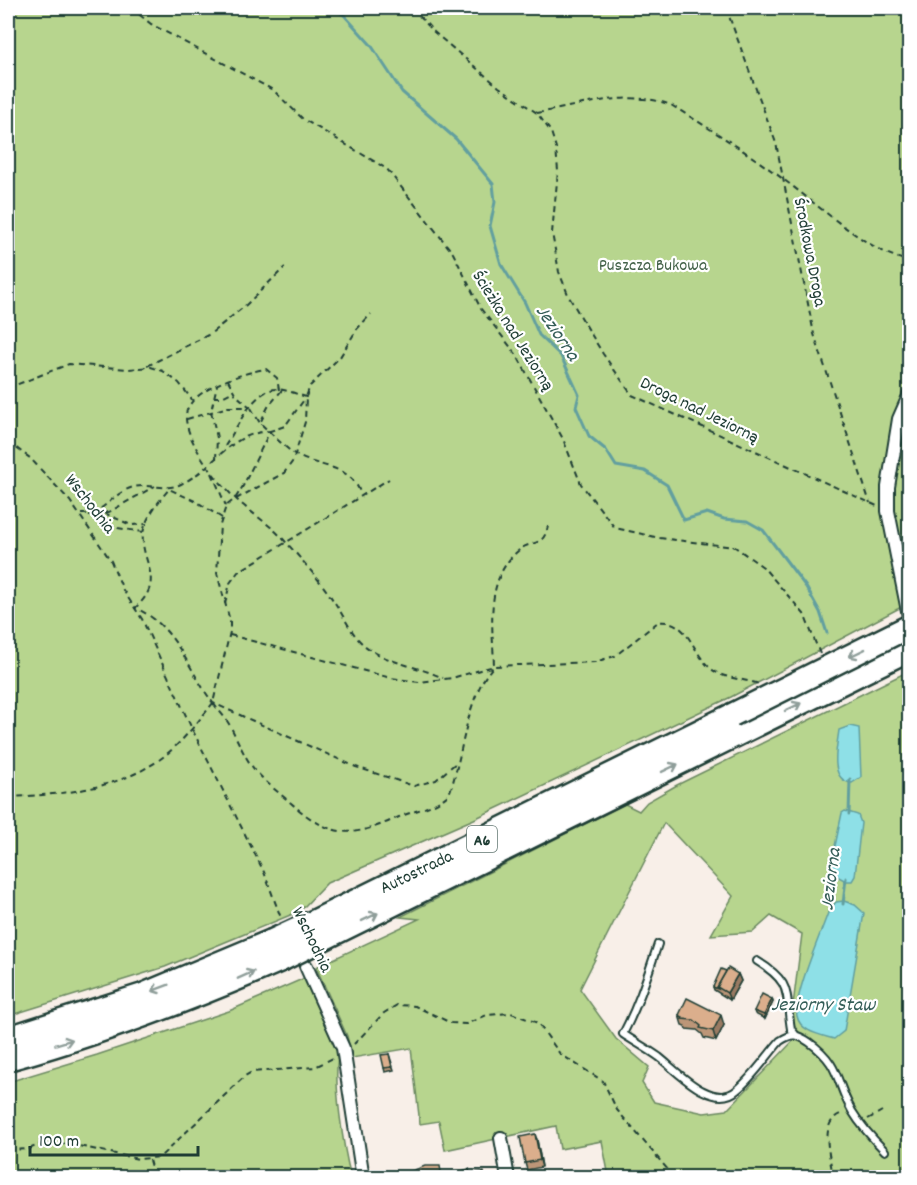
<svg xmlns="http://www.w3.org/2000/svg" width="917" height="1185" viewBox="0 0 917 1185" font-family="Dekko,sans-serif">
<style>
.green{fill:#b7d58e;stroke:#6b8961;stroke-width:1.5;fill-rule:evenodd}
.water{fill:#8ee0e7;stroke:#629f9f;stroke-width:1.5}
.lines{fill:none;stroke-linecap:round;stroke-linejoin:round}
.stream{stroke:#629f9f;stroke-width:3}
.lane-casing{stroke:#1f3d34;stroke-width:10}
.street-casing{stroke:#1f3d34;stroke-width:16}
.highway-casing{stroke:#1f3d34;stroke-width:27}
.path{stroke:#1f3d34;stroke-width:2;stroke-dasharray:6 4.5;stroke-linecap:butt}
.lane{stroke:#fff;stroke-width:6}
.street{stroke:#fff;stroke-width:12}
.highway{stroke:#fff;stroke-width:22}
.highway-bridge-casing{stroke:#1f3d34;stroke-width:27;stroke-linecap:butt}
.highway-bridge{stroke:#fff;stroke-width:22}
.wall{fill:#bc9678;stroke:#1f3d34;stroke-width:1.5}
.shaded-wall{fill:#997a62;stroke:#1f3d34;stroke-width:1.5}
.building{fill:#dbae8c;stroke:#1f3d34;stroke-width:1.5}
.oneway{stroke:#8f9e9a}
.labels{text-anchor:middle;stroke-width:4.5;stroke-linejoin:round;paint-order:stroke}
.shield{fill:#fff;stroke:#627771;stroke-width:1.5}
.shield-label{font-size:16px;font-weight:bold;fill:#1f3d34}
.street-label{font-size:18px;fill:#1f3d34;stroke:#fff}
.park-label{font-size:18px;fill:#45634a;stroke:#fff}
.water-label{font-size:20px;font-style:italic;fill:#355e58;stroke:#fff}
</style>
<rect width="100%" height="100%" fill="#f8efe8"/>
<filter id="ink" filterUnits="userSpaceOnUse"><feTurbulence type="fractalNoise" baseFrequency=".0167" numOctaves="2"/><feDisplacementMap in="SourceGraphic" scale="12" xChannelSelector="R" yChannelSelector="G"/><feConvolveMatrix kernelMatrix="1 2 1 2 8 2 1 2 1" color-interpolation-filters="sRGB"/></filter>
<g filter="url(#ink)">
<g class="green">
<path d="M8 8H909V603L731 697 474 819 327 883 300 911 165 967 8 1016Z"/>
<path d="M909 671V1177H609L602 1141 560 1149 556 1126 445 1150 439 1121 420 1124 411 1048 352 1058 347 1036 316 967 419 919 400 917 625 804 639 811 647 802 677 785ZM664 823 733 896 711 935 753 932 771 916 802 934 792 1013 794 1040 727 1110 704 1113 654 1102 642 1083 649 1067 616 1039 580 989Z"/>
<path d="M307 977 339 1053C332 1078 344 1151 351 1177H8V1082L97 1055 229 1011Z"/>
</g>
<g class="water">
<path d="M850 726 859 728 861 777 852 783C828 780 837 747 839 730Z"/>
<path d="M845 811 858 815 861 823 855 876 852 881H846L835 875 831 865 842 813Z"/>
<path d="M844 901 855 905 864 913 844 1031 834 1039C821 1035 800 1032 797 1016 793 996 822 931 829 910L836 902Z"/>
</g>
<g class="lines">
<g class="stream">
<path d="M332 8 344 15 371 45 402 92 456 139 493 184 495 202 490 226 501 264 525 303 539 335 561 356 579 395 576 407 589 436 606 450 616 466 645 471 667 485 684 520 707 513 724 519 747 521 763 530 806 587 820 612 827 633"/>
<path d="M849 814 850 779"/>
<path d="M843 904 846 878"/>
</g>
<defs>
<g id="lane">
<path d="M658 944C647 977 639 1003 623 1034 635 1042 648 1049 659 1057 677 1071 713 1111 737 1090 753 1077 766 1057 780 1041 792 1033 797 1034 809 1042 841 1065 835 1081 852 1111 861 1126 873 1139 885 1151"/>
<path d="M757 961C793 983 785 992 791 1029L795 1034"/>
</g>
<g id="street">
<path d="M910 394 899 419 888 487V511L910 621"/>
<path d="M306 966 343 1048 363 1178"/>
<path d="M501 1138 508 1178"/>
</g>
<g id="highway">
<path d="M309 924 732 715"/>
<path d="M317 942 910 649"/>
<path d="M8 1038 143 995 272 941"/>
<path d="M8 1059C102 1033 192 999 281 960"/>
</g>
</defs>
<use href="#lane" class="lane-casing"/>
<use href="#street" class="street-casing"/>
<use href="#highway" class="highway-casing"/>
<g class="path">
<path d="M131 8 151 24 273 90 303 119 387 169 453 253 481 309 516 354 563 439 581 484 615 528 660 538 735 547 763 567 804 614 820 654"/>
<path d="M412 8 434 32 455 50 499 87 537 113 551 132 556 148 558 171 552 233 559 272 569 297 603 354 632 395 877 506"/>
<path d="M726 8 776 143 814 334 870 503"/>
<path d="M537 113C581 106 629 89 671 105 709 128 747 152 783 179 816 203 870 254 910 261"/>
<path d="M147 366 210 334 246 305 285 267"/>
<path d="M8 388 69 364 128 369 151 367 163 371 179 383 193 401"/>
<path d="M279 390 277 378 266 369C245 372 195 388 187 410 179 434 219 484 236 499 252 514 270 524 284 540 301 559 319 579 333 600 343 614 351 634 364 645 385 663 419 666 443 678"/>
<path d="M282 390 268 407 260 423C271 433 284 447 296 455 320 469 351 463 361 495"/>
<path d="M214 397H222L234 391"/>
<path d="M251 408 260 423"/>
<path d="M187 419 228 407H250L236 395 228 380"/>
<path d="M8 442 30 458 70 501 111 561 123 590 142 619 192 729 264 872 281 918"/>
<path d="M225 446C237 429 253 388 278 389 287 390 297 394 306 397L285 426 270 431"/>
<path d="M216 459 217 438 211 411 217 385"/>
<path d="M212 473 226 506"/>
<path d="M236 499 284 473 293 461 305 422 306 397 310 386 340 357 357 329 371 314"/>
<path d="M95 513 109 512 155 486"/>
<path d="M104 513 131 525 147 524"/>
<path d="M81 514C100 515 108 500 124 491 144 479 163 493 181 484 216 467 227 434 270 431L243 486 235 499 226 506 220 525 217 573 230 621V632L213 703C218 710 225 717 229 724 237 738 242 752 251 765 262 780 277 791 291 803 331 838 351 839 399 817 416 810 435 807 449 794 463 758 466 694 494 666 493 627 484 580 518 551 531 539 543 549 548 526"/>
<path d="M89 515 118 528 143 532"/>
<path d="M222 518 197 502 169 489C159 501 145 518 143 534 140 563 167 580 135 608 175 624 189 671 213 703L356 767 414 786 436 780 457 762"/>
<path d="M225 604 230 583 238 572 389 479"/>
<path d="M230 635 391 678 419 682 452 678 494 666 595 662 615 656 658 622C690 618 691 655 714 671 726 679 745 679 759 684"/>
<path d="M8 797C58 795 116 790 159 760 180 745 197 723 213 703"/>
<path d="M354 1044 384 1013 397 1005 415 1006 451 1023 466 1024 487 1015 511 1013 538 1023 560 1054 603 1081 617 1110 675 1178"/>
<path d="M868 1119 882 1111"/>
<path d="M8 1150 29 1149 43 1143 70 1144 138 1159 160 1157 245 1076 252 1072 315 1067 333 1058"/>
<path d="M149 1160 154 1178"/>
<path d="M833 1178C831 1157 817 1121 843 1113"/>
</g>
<use href="#lane" class="lane"/>
<use href="#street" class="street"/>
<use href="#highway" class="highway"/>
<defs>
<g id="highway-bridge">
<path d="M732 715 910 626"/>
<path d="M272 941 309 924"/>
<path d="M281 960 317 942"/>
</g>
</defs>
<use href="#highway-bridge" class="highway-bridge-casing"/>
<use href="#highway-bridge" class="highway-bridge"/>
</g>
<g class="wall">
<path d="M726 971 738 974 741 981 730 1000 714 990 713 987Z"/>
<path d="M772 999 773 1002 765 1019 755 1014 754 1011Z"/>
<path d="M679 1015 724 1025 716 1041 704 1038 702 1034 697 1030 686 1029 685 1026 682 1025Z"/>
<path d="M389 1054 394 1070 385 1072 384 1068Z"/>
<path d="M537 1140 542 1167 527 1170 525 1163Z"/>
</g>
<g class="shaded-wall">
<path d="M738 974 741 981 730 1000 727 993Z"/>
<path d="M772 999 773 1002 765 1019 764 1015Z"/>
<path d="M721 1015 724 1025 716 1041 713 1031Z"/>
<path d="M535 1134 537 1140 542 1167 540 1160Z"/>
</g>
<g class="building">
<path d="M728 968 738 974 727 993 717 987Z"/>
<path d="M721 969 726 971 717 987 718 989 713 987Z"/>
<path d="M762 994 772 999 764 1015 754 1011Z"/>
<path d="M687 998 721 1015 713 1031 700 1028 701 1026 694 1020 682 1019 683 1017 679 1015Z"/>
<path d="M389 1054 392 1067 384 1068 381 1055Z"/>
<path d="M535 1134 540 1160 525 1163 520 1137Z"/>
<path d="M425 1166H440L442 1178H413L412 1171Z"/>
<path d="M469 1169 471 1178H455L454 1173Z"/>
<path d="M484 1172 485 1178H471L470 1173Z"/>
</g>
<defs><path id="oneway-shaft" d="M-6 0H5M1.5-3L5.5 0L1.5 3" fill="none" stroke-width="1.6" stroke-linecap="round" stroke-linejoin="round" transform="scale(1.5)"/></defs>
<g class="oneway">
<use href="#oneway-shaft" transform="translate(857 653) rotate(154)"/>
<use href="#oneway-shaft" transform="translate(793 707) rotate(-26)"/>
<use href="#oneway-shaft" transform="translate(670 768) rotate(-26)"/>
<use href="#oneway-shaft" transform="translate(370 917) rotate(-26)"/>
<use href="#oneway-shaft" transform="translate(246 975) rotate(-24)"/>
<use href="#oneway-shaft" transform="translate(160 988) rotate(159)"/>
<use href="#oneway-shaft" transform="translate(64 1042) rotate(-17)"/>
</g>
</g>
<g class="labels">
<rect class="shield" x="467" y="826" width="30" height="26" rx="4.5"/>
<g class="shield-label">
<text x="482" y="845">A6</text>
</g>
<g class="street-label">
<text transform="translate(811 252) rotate(79)" y="6">Środkowa Droga</text>
<text transform="translate(514 330) rotate(58)" y="6">Ścieżka nad Jeziorną</text>
<text transform="translate(700 409) rotate(26)" y="6">Droga nad Jeziorną</text>
<text transform="translate(91 503) rotate(52)" y="6">Wschodnia</text>
<text transform="translate(416 871) rotate(-26)" y="6">Autostrada</text>
<text transform="translate(313 939) rotate(64)" y="6">Wschodnia</text>
</g>
<g class="park-label">
<text x="653" y="270">Puszcza Bukowa</text>
</g>
<g class="water-label">
<text transform="translate(559 332) rotate(56)" y="7">Jeziorna</text>
<text transform="translate(829 879) rotate(-83)" y="7">Jeziorna</text>
<text x="823" y="1010">Jeziorny Staw</text>
</g>
</g>
<rect width="917" height="1185" fill="none" stroke="#fff" stroke-width="30"/>
<rect x="15" y="15" width="887" height="1155" fill="none" stroke="#1f3d34" stroke-width="2" filter="url(#ink)"/>
<path d="M30 1146v9h168v-9" fill="none" stroke="#1f3d34" stroke-width="3"/>
<text x="39" y="1146" font-size="18" fill="#1f3d34" stroke="#ffffff" stroke-width="4.5" paint-order="stroke">100 m</text>
</svg>
